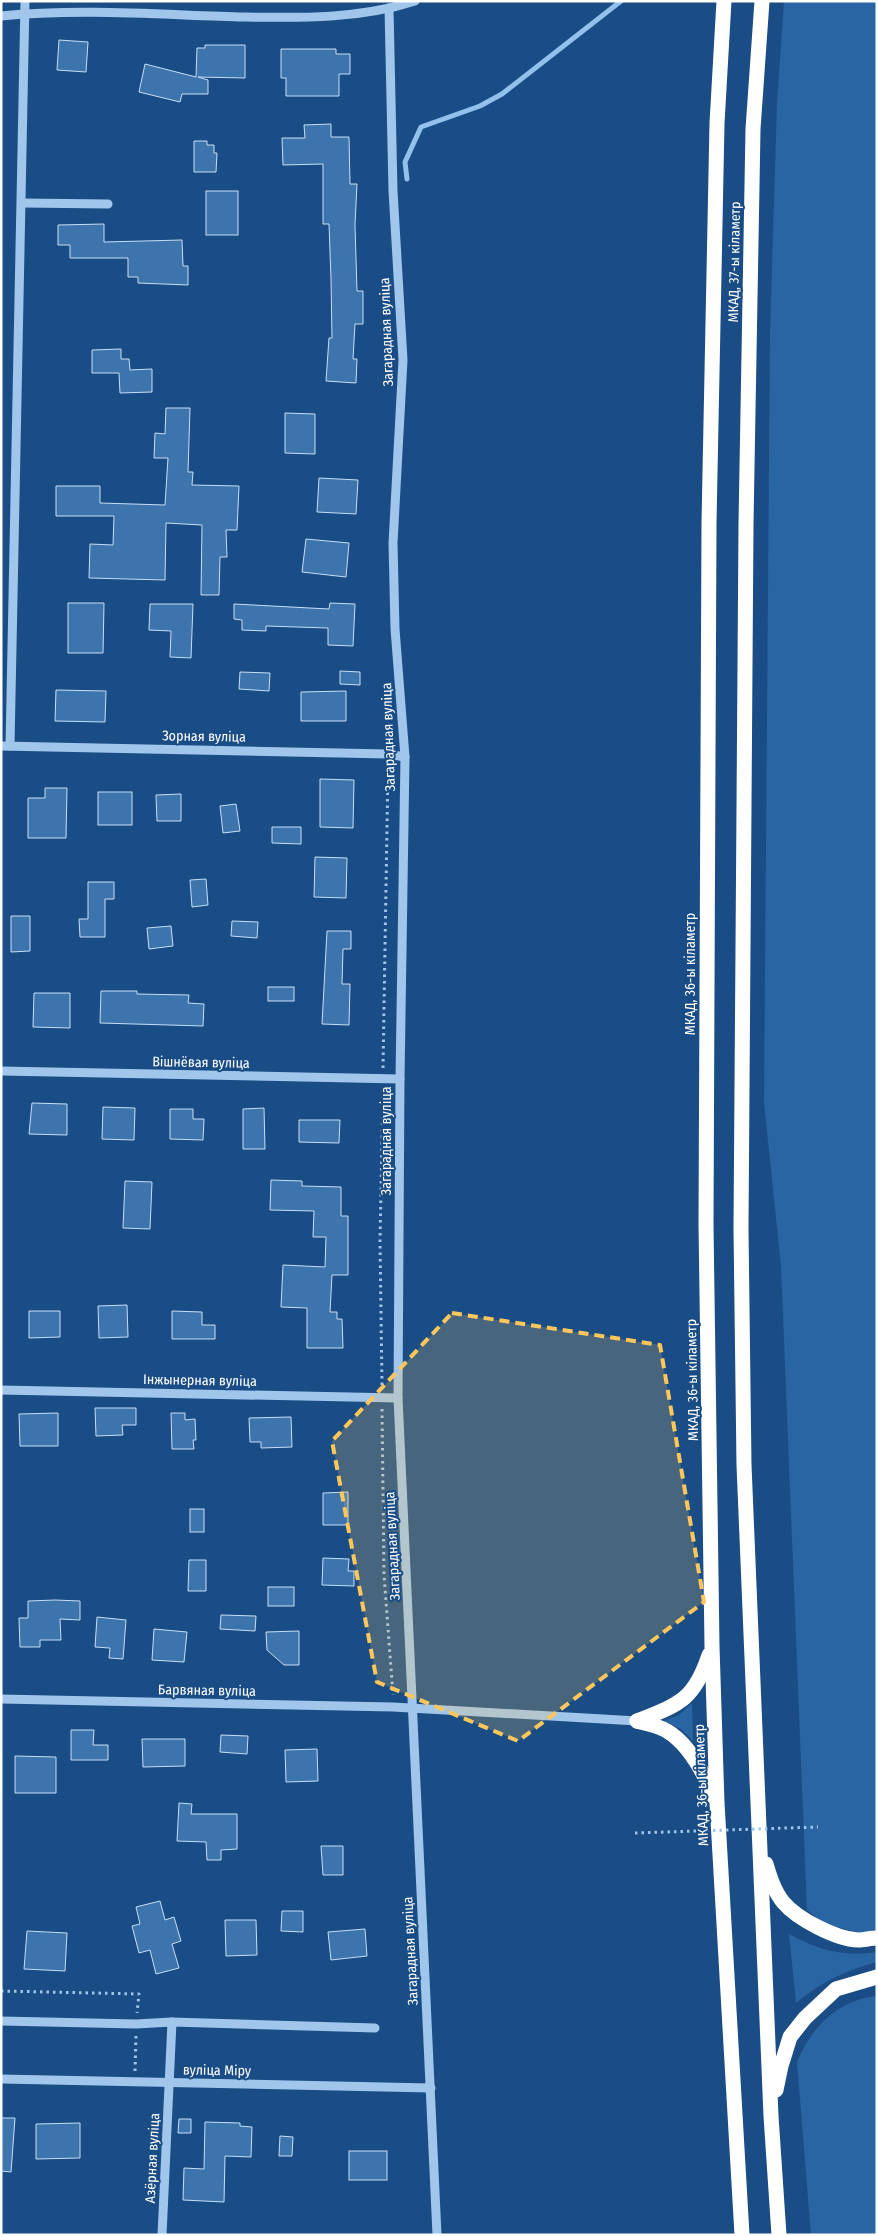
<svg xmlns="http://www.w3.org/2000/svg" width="878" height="2236" viewBox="0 0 878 2236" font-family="'Fira Sans Condensed',sans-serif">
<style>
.green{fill:#2965a2}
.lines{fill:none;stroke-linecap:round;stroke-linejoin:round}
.stream{stroke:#92c1ee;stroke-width:5}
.building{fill:#3e74ac;stroke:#c5dff9}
.path{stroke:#a0c6ec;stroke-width:3;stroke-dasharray:2.5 4;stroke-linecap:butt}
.minor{stroke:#a0c6ec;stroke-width:9}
.highway{stroke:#fff;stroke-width:15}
.path-bridge{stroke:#a0c6ec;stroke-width:3;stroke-dasharray:2.5 4;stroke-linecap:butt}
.marked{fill:#fec75b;fill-opacity:0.2;stroke:#fec75b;stroke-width:4;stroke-dasharray:10 6;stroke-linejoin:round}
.labels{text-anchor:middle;stroke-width:4;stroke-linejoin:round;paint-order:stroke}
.street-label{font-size:14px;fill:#fff;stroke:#1a4d85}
</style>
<rect width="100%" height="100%" fill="#1a4d85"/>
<g class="green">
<path d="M784 1H877V1932L864 1934 825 1924 807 1910 781 1266 764 1102 770 334 777 103Z"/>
<path d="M692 1703 693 1741 681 1729 664 1721 679 1715Z"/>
<path d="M789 1934C818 1950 843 1957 877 1952V1962C846 1970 820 1983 796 2003Z"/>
<path d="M877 1996V2235H811L797 2062C811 2027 838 2000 877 1996Z"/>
</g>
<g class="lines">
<path class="stream" d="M407 179 405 162 421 127 480 106 502 94 621 1"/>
</g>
<g class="building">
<path d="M59 40 88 42 86 72 57 70Z"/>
<path d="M205 45H245V78L198 77 208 80V94H182L180 102 139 92 145 64 196 77 197 48H205Z"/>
<path d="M281 49H336V54H350V74H339V96H286V78H281Z"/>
<path d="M331 124V137H349L350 184H357L355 225 357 291H363V324H355L353 359H357L356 383 326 381 329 338H332L331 279 329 224H323V164L283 165 282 138H305L304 125Z"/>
<path d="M194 141H207V145H214V153H217L216 172H194Z"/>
<rect x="206" y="191" width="32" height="44"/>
<path d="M104 224V242L182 240 183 266H188V285L138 283V277H128V258H70V245H58V225Z"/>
<path d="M121 349V359H129L130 370 152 369V392L120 393 119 373H92V350Z"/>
<path d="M166 408H190L188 472H193L192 485 239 486 237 530H226L227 557H220L219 595H201L202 525 166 523 165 580 89 578 90 544 113 545 114 516H56V486H100V503L165 505 168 458H154L155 433 165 434Z"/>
<path d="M285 413 315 414V454L285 453Z"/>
<path d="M319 478 358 480 356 514 317 512Z"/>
<path d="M306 539 349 543 346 577 302 572Z"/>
<path d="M68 603H104L103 653H68Z"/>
<path d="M330 603 355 604 353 646 328 645V628L266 626V631L242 630V620L234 619V604L329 609Z"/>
<path d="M150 604H193L191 658 170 657 171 631 149 630Z"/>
<path d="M340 671 360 672V685L340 684Z"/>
<path d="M240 672 270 673 269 691 239 689Z"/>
<path d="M56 690 106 691 105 722 55 721Z"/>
<path d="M346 691V721H301V692Z"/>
<path d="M320 779 354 780 353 828 320 827Z"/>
<path d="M45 788H67L66 838H28V798H45Z"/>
<rect x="98" y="792" width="34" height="33"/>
<path d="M181 794V821H157L156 795Z"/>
<path d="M236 804 240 831 223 833 220 806Z"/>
<path d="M272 827H301V844L272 843Z"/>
<path d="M315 857 347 858 346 898 314 897Z"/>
<path d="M206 879 208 905 192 907 190 880Z"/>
<path d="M88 882H114V899H105V937H80L79 919H88Z"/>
<path d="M11 916H30V951L11 952Z"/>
<path d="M232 921 258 922 257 938 231 936Z"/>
<path d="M171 926 173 946 149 949 147 928Z"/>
<path d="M327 931H351V949H343L342 984H350L349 1025 322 1024Z"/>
<rect x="268" y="987" width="26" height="14"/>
<path d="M101 991H137V994L189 995 188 1003 204 1004 203 1026 100 1023Z"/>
<path d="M34 993H70V1028L33 1027Z"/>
<path d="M32 1103 67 1104V1135L29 1134Z"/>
<path d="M103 1107 135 1108 134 1140 102 1139Z"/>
<path d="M264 1108 265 1149H243V1109Z"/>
<path d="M170 1109H193V1119H204L203 1140 170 1139Z"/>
<path d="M299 1120H340L339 1143 299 1142Z"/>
<path d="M271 1180 302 1181V1186L341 1187V1216H348V1275H332L330 1312H337V1319H342L343 1348H307V1308L281 1307 283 1265 325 1267 326 1237H313L314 1211 270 1210Z"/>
<path d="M125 1181 152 1182 150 1229 123 1228Z"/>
<path d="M127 1305 128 1337 99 1338 98 1306Z"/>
<path d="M29 1311H60V1337L29 1338Z"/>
<path d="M172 1311 202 1312V1325H215V1339H172Z"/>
<path d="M95 1408H136V1425H122L123 1435 96 1436Z"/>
<path d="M58 1413V1446H20L19 1414Z"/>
<path d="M171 1413H185V1420L195 1419 196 1440H193L194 1449H172Z"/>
<path d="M291 1417 292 1447 261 1448V1442H250L249 1418Z"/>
<path d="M348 1492V1525H323V1493Z"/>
<rect x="190" y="1509" width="14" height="23"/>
<path d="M323 1558 349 1559 348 1571H354V1586L322 1585Z"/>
<path d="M189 1560H206V1591H188Z"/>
<rect x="268" y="1587" width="26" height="19"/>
<path d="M55 1600 80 1601V1620L60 1619 61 1640H40V1647H20L19 1618H28V1601Z"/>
<path d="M221 1615 256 1616 255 1631 220 1629Z"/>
<path d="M97 1617 126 1620 123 1659 109 1658 110 1648 95 1647Z"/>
<path d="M154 1629 187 1632 184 1662 152 1660Z"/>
<path d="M299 1631V1665H284L267 1650 266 1632Z"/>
<path d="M71 1730H94L93 1745H108V1760H71Z"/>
<path d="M221 1735 248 1736 247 1754 220 1752Z"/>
<path d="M142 1739H185V1766L143 1767Z"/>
<path d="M317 1749 318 1781 286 1782 285 1750Z"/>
<path d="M15 1756 56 1757V1793H15Z"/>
<path d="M179 1803 192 1804 191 1814H237V1849L221 1850V1860H207L206 1842 177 1841Z"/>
<path d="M321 1846H343V1875H323Z"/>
<path d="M160 1901 165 1920 174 1917 181 1941 172 1944 179 1968 156 1974 150 1950 139 1953 132 1926 140 1924 136 1907Z"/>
<path d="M282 1911H303V1932L281 1931Z"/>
<path d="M225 1920H256L257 1955 226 1956Z"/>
<path d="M365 1929 367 1956 331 1960 328 1932Z"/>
<path d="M27 1931 67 1933 65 1971 24 1969Z"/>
<path d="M1 2118H15L11 2172 1 2171Z"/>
<path d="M179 2119H191V2133H178Z"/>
<path d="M205 2122 240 2123V2126L252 2127 251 2157 225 2156 224 2202 183 2200 184 2168 204 2169Z"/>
<path d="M80 2123V2158L36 2159V2124Z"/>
<path d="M280 2136 293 2137 292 2156H279Z"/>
<rect x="349" y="2151" width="38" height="29"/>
</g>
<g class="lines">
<g class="path">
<path d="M383 1068 388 767"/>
<path d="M382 1385 380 1241 383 1089"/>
<path d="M382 1409 384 1575 393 1695"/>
<path d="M1 1991 139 1994 137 2013"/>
<path d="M135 2071 136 2034"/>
</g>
<g class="minor">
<path d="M389 8 393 191 403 360 393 543 395 629 405 757 400 1079 398 1398 437 2235"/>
<path d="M1 16C82 8 164 15 245 17 302 18 360 19 415 1"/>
<path d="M22 203 108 204"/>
<path d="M1 746 388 754 405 757"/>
<path d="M10 746 25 1"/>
<path d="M1 1071 400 1079"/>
<path d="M1 1390 398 1398"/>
<path d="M1 1699 393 1707 637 1721"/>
<path d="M1 2021 136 2024 172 2022 375 2028"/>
<path d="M1 2079 431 2088"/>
<path d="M162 2235 172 2022"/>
</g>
<g class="highway">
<path d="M724 1 717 123 709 523 706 1224 712 1646 717 1803 742 2235"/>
<path d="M762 1 753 129 746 524 741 1229 744 1465 771 2116 779 2235"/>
<path d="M637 1721C647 1724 659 1726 667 1731 689 1744 704 1773 714 1797"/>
<path d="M637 1721C680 1704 694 1700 709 1655"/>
<path d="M766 1864C770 1877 774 1891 783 1902 797 1919 836 1939 858 1940 864 1940 871 1938 877 1938"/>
<path d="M776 2090 781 2066 790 2037 805 2018 836 1989 877 1977"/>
</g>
<path class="path-bridge" d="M635 1833 818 1827"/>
</g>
<path class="marked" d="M452 1313 660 1345 704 1602 518 1741 377 1682 332 1441Z"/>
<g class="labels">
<g class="street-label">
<text transform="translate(734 262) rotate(-89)" y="5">МКАД, 37-ы кіламетр</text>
<text transform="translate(386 332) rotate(-92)" y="5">Загарадная вуліца</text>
<text transform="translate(204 736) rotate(1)" y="5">Зорная вуліца</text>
<text transform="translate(388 737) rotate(-92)" y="5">Загарадная вуліца</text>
<text transform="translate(690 974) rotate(-90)" y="5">МКАД, 36-ы кіламетр</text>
<text transform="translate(201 1062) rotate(1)" y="5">Вішнёвая вуліца</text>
<text transform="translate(386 1141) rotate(-90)" y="5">Загарадная вуліца</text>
<text transform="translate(200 1380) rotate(1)" y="5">Інжынерная вуліца</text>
<text transform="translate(692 1380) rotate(-91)" y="5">МКАД, 36-ы кіламетр</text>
<text transform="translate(392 1546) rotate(-93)" y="5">Загарадная вуліца</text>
<text transform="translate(207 1690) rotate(1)" y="5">Барвяная вуліца</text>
<text transform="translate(701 1785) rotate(-92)" y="5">МКАД, 36-ы кіламетр</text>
<text transform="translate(410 1951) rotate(-93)" y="5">Загарадная вуліца</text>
<text transform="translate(217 2070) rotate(1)" y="5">вуліца Міру</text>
<text transform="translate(152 2158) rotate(-87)" y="5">Азёрная вуліца</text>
</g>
</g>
<rect width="878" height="2236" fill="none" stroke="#ffffff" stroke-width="5"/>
</svg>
